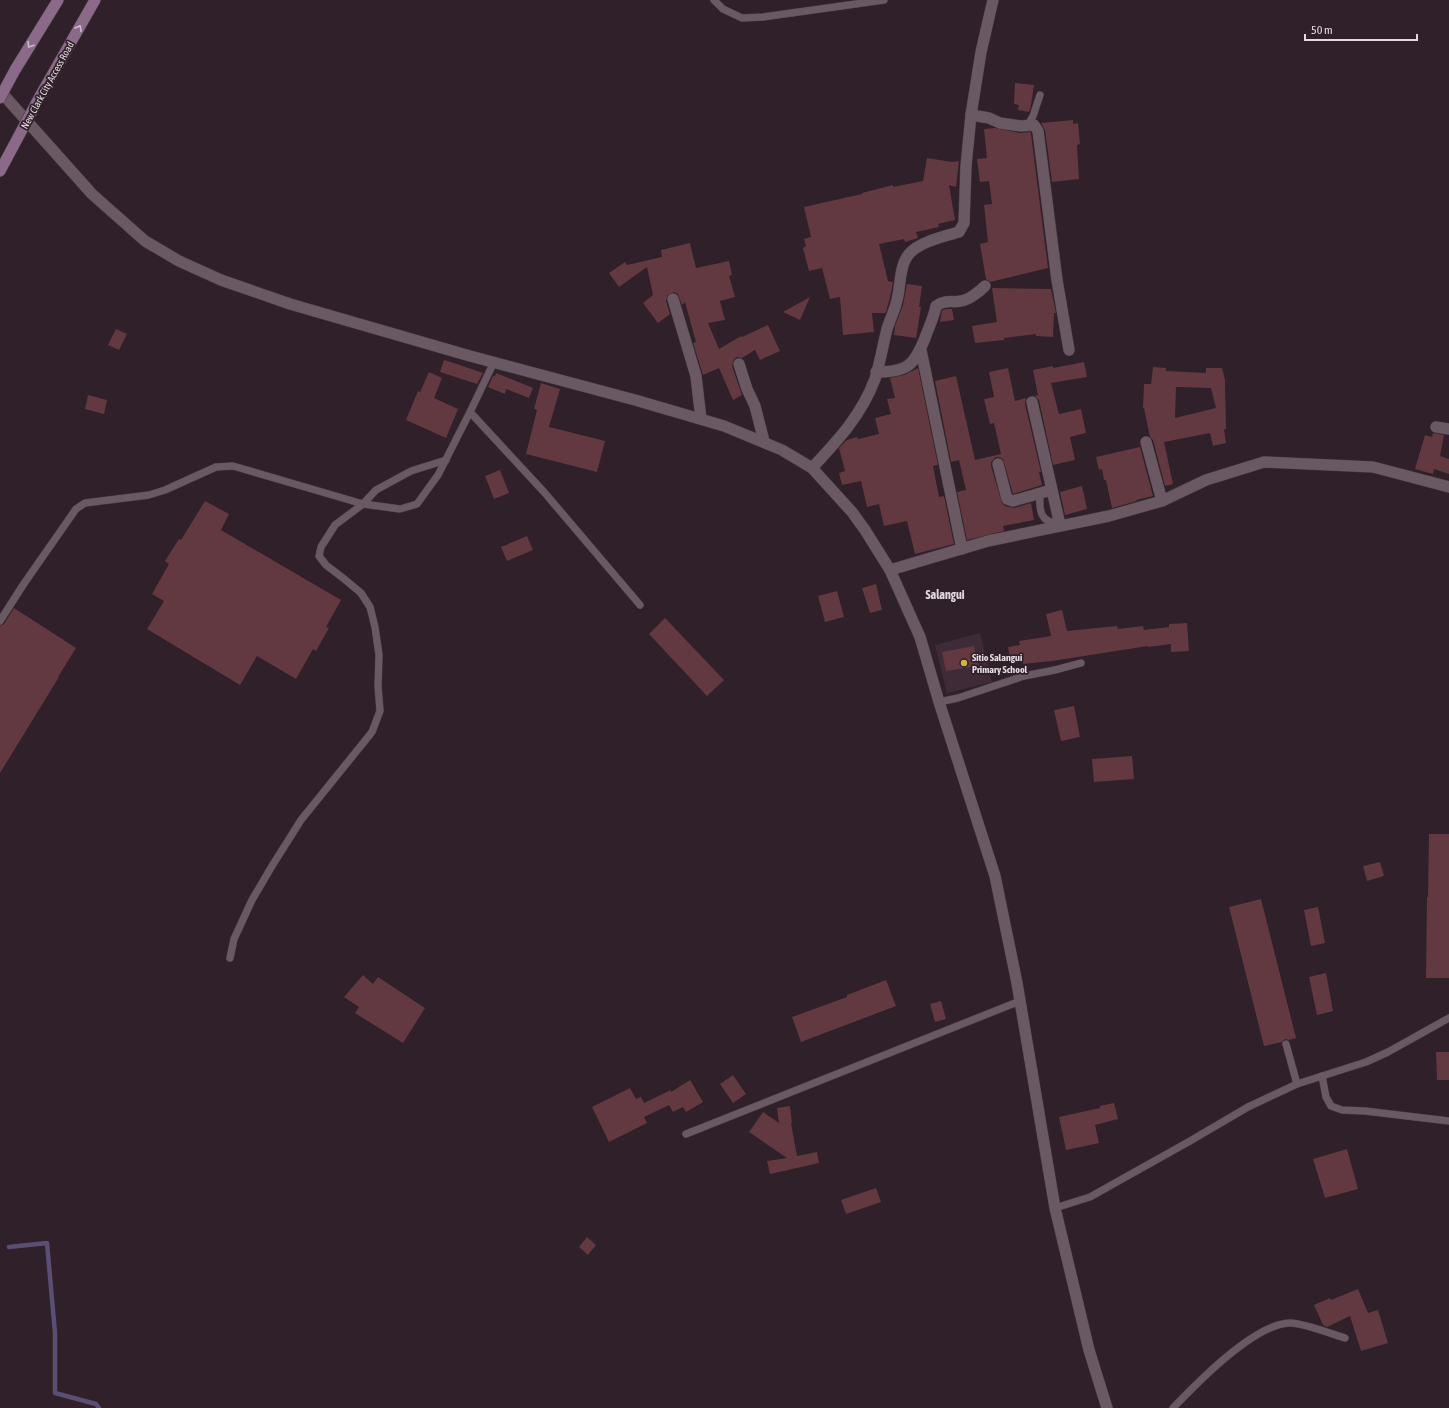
<svg xmlns="http://www.w3.org/2000/svg" width="1449" height="1408" viewBox="0 0 1449 1408" font-family="'Asap Condensed',sans-serif">
<style>
.built{fill:#3f2b37}
.lines{fill:none;stroke-linecap:round;stroke-linejoin:round}
.stream{stroke:#594f74;stroke-width:4.5}
.building{fill:#623841;fill-rule:evenodd}
.service-casing{stroke:#483c43;stroke-width:8}
.minor-casing{stroke:#483c43;stroke-width:12}
.tertiary-casing{stroke:#483c43;stroke-width:12}
.secondary-casing{stroke:#483c43;stroke-width:12}
.service{stroke:#6a5963;stroke-width:7}
.minor{stroke:#6a5963;stroke-width:11}
.tertiary{stroke:#6a5963;stroke-width:11}
.secondary{stroke:#8a6989;stroke-width:11}
.secondary-bridge-casing{stroke:#483c43;stroke-width:12;stroke-linecap:butt}
.secondary-bridge{stroke:#8a6989;stroke-width:11}
.oneway{stroke:#cdbdc9}
.poi-dot{fill:#cfb837;stroke:#2f2029;stroke-width:1.5}
.labels{text-anchor:middle;stroke-width:3.5;stroke-linejoin:round;paint-order:stroke}
.street-label{font-size:10px;fill:#e3d9de;stroke:#2f2029}
.poi-label{font-size:10px;font-weight:bold;fill:#e3d9de;stroke:#2f2029;text-anchor:start}
.quarter-label{font-size:12px;font-weight:bold;fill:#e3d9de;stroke:#2f2029}
</style>
<rect width="100%" height="100%" fill="#2f2029"/>
<path class="built" d="M980 633 992 682 947 693 935 645Z"/>
<g class="lines">
<path class="stream" d="M9 1247 47 1243 55 1333V1393L96 1404 99 1408"/>
</g>
<g class="building">
<path d="M1015 83 1034 85 1031 105 1029 112 1018 110 1019 105 1014 104Z"/>
<path d="M1073 120V124L1078 123 1080 144 1077 145 1079 179 1052 182 1045 130 1041 123Z"/>
<path d="M995 128 1020 133 1030 132 1031 134 1048 268 990 282 986 279 980 244 988 242 984 205 992 204 989 181 980 182 977 159 987 158 984 129Z"/>
<path d="M927 158 952 162 959 161 956 187 949 185 955 220 938 224 939 227 916 232 918 238 905 242 904 239 879 244 888 281 893 282 890 298 886 312 885 313H872L874 332 843 335 840 297 830 299 822 268 809 271 803 248 806 246 804 239 811 237 804 207 862 194V193L893 185V187L923 181Z"/>
<path d="M690 243 696 268 729 261 732 275 729 276 735 297 720 301 725 320 708 323 719 349 741 336 742 337 768 325 780 351 760 360 755 350 742 358 737 357 734 359 732 366 742 395 733 400 719 368 703 375 693 343 696 342 685 302 682 305 678 294 674 292 668 295 666 301 670 314 658 323 643 303 653 295 647 267 619 287 609 273 625 262 627 265 662 257 661 250Z"/>
<path d="M907 284 922 286 919 307H921L916 338 894 335 895 326 903 305Z"/>
<path d="M992 288 1051 289 1056 313H1054L1053 337 1036 336V334L1004 338V340L975 343 972 326 997 322Z"/>
<path d="M810 297 800 320 783 312Z"/>
<path d="M947 309H952L954 320 940 322 942 310Z"/>
<path d="M116 329 127 334 119 350 108 345Z"/>
<path d="M444 360 457 364 483 373 477 384 440 372Z"/>
<path d="M1084 362 1087 377 1051 383 1059 414 1081 409 1086 433 1070 437 1075 460 1053 465 1039 400 1035 396 1038 395 1033 370 1053 366V368Z"/>
<path d="M1153 367 1166 368V371L1206 373V368H1222L1225 380 1226 429 1224 430 1226 443 1213 446 1210 433 1164 442 1173 484 1165 486 1153 440 1150 437 1144 408H1143L1144 384H1151ZM1176 387 1211 388 1216 408 1175 418Z"/>
<path d="M918 368 938 465 933 466 939 497 944 496 954 544 915 554 907 521 884 526 879 504 867 507 861 481 842 485 839 473 845 471 839 448 847 440 857 437 858 439 879 434 875 418 891 414 887 399 895 398 890 378 904 375Z"/>
<path d="M1008 368 1015 401 1026 398 1025 404 1041 472H1039L1042 485 1013 494 1003 459 999 457H996L991 462V466L1002 503 1005 506 1014 508 1031 503 1034 520 1003 526 1004 531 967 540 957 492 966 490 959 460 951 462 935 381 956 376 975 460 1001 454 994 423 990 424 984 399 994 397 989 372Z"/>
<path d="M429 372 442 378 434 398 458 409 446 438 406 420 418 391 420 392Z"/>
<path d="M496 373 533 388 529 398 506 389 505 394 488 387 493 376H495Z"/>
<path d="M541 383 560 389 549 427 605 441 597 472 526 454 537 410 534 409Z"/>
<path d="M88 395 107 400 104 414 85 409Z"/>
<path d="M1433 433 1444 435 1440 456 1449 459V474L1434 469 1433 474 1415 469 1425 435 1432 437Z"/>
<path d="M1140 447 1153 496 1136 500 1137 501 1112 508 1106 480H1104L1102 469 1099 470 1096 457Z"/>
<path d="M500 470 509 493 494 499 485 476Z"/>
<path d="M1082 486 1087 509 1065 515 1060 492Z"/>
<path d="M205 501 229 514 221 530 341 600 326 627 329 628 316 651 313 649 296 679 257 656 240 685 147 629 164 601 152 594 169 564 165 561 179 539 181 540Z"/>
<path d="M527 536 533 550 507 561 501 547Z"/>
<path d="M876 584 882 610 870 613 862 588Z"/>
<path d="M837 591 844 617 825 622 818 596Z"/>
<path d="M14 608 76 648 58 677H59L0 773V626L4 624Z"/>
<path d="M1062 610 1067 631 1117 626 1118 629 1143 626 1144 630 1169 627V624L1187 623 1189 651 1171 652V644L1148 647V646L1052 661 1023 664V662L1011 664 1008 647 1020 645 1019 641 1051 636 1046 614Z"/>
<path d="M665 618 724 680 707 696 649 634Z"/>
<path d="M974 646 978 666 946 671 942 652Z"/>
<path d="M1074 706 1080 737 1061 741 1054 710Z"/>
<path d="M1132 756 1134 779 1094 782 1092 759Z"/>
<path d="M1429 834H1449V978H1426L1427 897H1428Z"/>
<path d="M1380 862 1384 876 1367 881 1363 866Z"/>
<path d="M1261 899 1296 1038 1289 1040 1285 1039 1282 1042 1264 1046 1229 907Z"/>
<path d="M1318 907 1325 943 1311 946 1304 910Z"/>
<path d="M1326 973 1333 1011 1317 1015 1309 977Z"/>
<path d="M363 975 373 984 378 977 425 1008 403 1043 355 1013 359 1007 344 997Z"/>
<path d="M886 980 896 1006 801 1042 792 1017 847 997V995Z"/>
<path d="M941 1001 946 1019 935 1022 930 1004Z"/>
<path d="M1436 1052H1449V1080H1437Z"/>
<path d="M733 1075 746 1094 733 1103 720 1084Z"/>
<path d="M690 1080 703 1102 686 1112 683 1107 673 1112 669 1105 644 1117 647 1123 609 1142 592 1107 630 1088 636 1099 641 1097 644 1103 671 1090V1092Z"/>
<path d="M1114 1103 1118 1119 1095 1125 1099 1143 1066 1150 1059 1117 1100 1108V1106Z"/>
<path d="M790 1106 792 1123H791L797 1156 817 1152 819 1163 770 1174 767 1161 787 1158 749 1132 763 1112 779 1123 777 1108Z"/>
<path d="M1347 1149 1358 1189 1325 1198 1313 1159Z"/>
<path d="M876 1188 881 1202 846 1214 841 1200Z"/>
<path d="M587 1237 596 1245 588 1255 579 1247Z"/>
<path d="M1358 1289 1368 1313 1378 1310 1388 1343 1361 1351 1350 1316 1327 1327 1323 1325 1314 1305 1330 1298 1331 1300Z"/>
</g>
<g class="lines">
<defs>
<g id="service">
<path d="M714 0 723 9 742 18 763 17 884 0"/>
<path d="M1028 125 1033 116 1040 95"/>
<path d="M470 412 544 492 640 605"/>
<path d="M1040 494C1039 510 1040 523 1059 523"/>
<path d="M0 621 23 585 76 509 85 503 149 495 165 490 216 467 233 466 363 504 400 509 417 504 438 475 470 412 494 362"/>
<path d="M939 702 958 698 1024 676 1055 670 1081 663"/>
<path d="M230 958 234 939 252 900 272 866 301 820 372 732 380 711 378 686 379 655 375 627 370 607 361 593 343 578 326 565 319 556 321 547 335 525 363 504 376 490 411 471 446 460"/>
<path d="M1286 1044 1297 1084"/>
<path d="M1322 1076 1326 1097 1331 1106 1342 1110 1365 1111 1449 1121"/>
<path d="M686 1134 1020 1001"/>
<path d="M1055 1208 1090 1197 1190 1141 1248 1107 1297 1084 1366 1062 1388 1052 1449 1018"/>
<path d="M1173 1408C1197 1383 1253 1325 1289 1323 1301 1322 1332 1334 1345 1338"/>
</g>
<g id="minor">
<path d="M971 115 989 118 1000 123 1021 126 1034 125 1038 131 1057 280 1069 350"/>
<path d="M673 299 696 376 701 419"/>
<path d="M921 350 962 549"/>
<path d="M739 364 747 389 755 406 764 441"/>
<path d="M876 372C907 372 914 366 925 338 929 327 934 317 936 306 946 299 951 303 961 301 969 300 980 291 985 286"/>
<path d="M1032 402 1060 525"/>
<path d="M1436 427 1449 429"/>
<path d="M1146 442 1162 501"/>
<path d="M998 464 1007 499 1013 501 1051 490"/>
<path d="M812 468C838 440 861 416 875 379 880 363 883 345 887 329 890 319 895 310 897 300 901 285 899 266 909 254 919 242 945 236 959 232L964 223 966 166 971 115 981 52 993 0"/>
<path d="M890 570 988 541 1109 516 1162 501 1206 480 1264 462 1373 467 1449 487"/>
</g>
<path id="tertiary" d="M0 91 92 194 145 241 179 261 221 280 290 304 470 356 635 400 724 426 782 450 812 468 852 512 865 530 890 570 920 637 939 702 995 876 1017 983 1055 1208 1089 1350 1107 1408"/>
<g id="secondary">
<path d="M15 70 58 0"/>
<path d="M39 98 95 0"/>
<path d="M0 171 7 158"/>
</g>
</defs>
<use href="#service" class="service-casing"/>
<use href="#minor" class="minor-casing"/>
<use href="#tertiary" class="tertiary-casing"/>
<use href="#secondary" class="secondary-casing"/>
<use href="#service" class="service"/>
<use href="#minor" class="minor"/>
<use href="#tertiary" class="tertiary"/>
<use href="#secondary" class="secondary"/>
<defs>
<g id="secondary-bridge">
<path d="M0 98 15 70"/>
<path d="M7 158 39 98"/>
</g>
</defs>
<use href="#secondary-bridge" class="secondary-bridge-casing"/>
<use href="#secondary-bridge" class="secondary-bridge"/>
</g>
<defs><path id="oneway-chevron" d="M-2-3.5L2.5 0L-2 3.5" fill="none" stroke-width="1.6" stroke-linecap="round" stroke-linejoin="round"/></defs>
<g class="oneway">
<use href="#oneway-chevron" transform="translate(79 28) rotate(-60)"/>
<use href="#oneway-chevron" transform="translate(30 45) rotate(122)"/>
</g>
<circle class="poi-dot" cx="964" cy="663" r="4"/>
<g class="labels">
<g class="street-label">
<text transform="translate(47 85) rotate(-61)" y="4">New Clark City Access Road</text>
</g>
<g class="poi-label">
<text x="972" y="661">Sitio Salangui<tspan x="972" dy="12">Primary School</tspan></text>
</g>
<g class="quarter-label">
<text x="945" y="599">Salangui</text>
</g>
</g>
<path d="M1305 34v6h112v-6" fill="none" stroke="#e3d9de" stroke-width="2"/>
<text x="1311" y="34" font-size="12" fill="#e3d9de" stroke="#2f2029" stroke-width="3" paint-order="stroke">50 m</text>
</svg>
